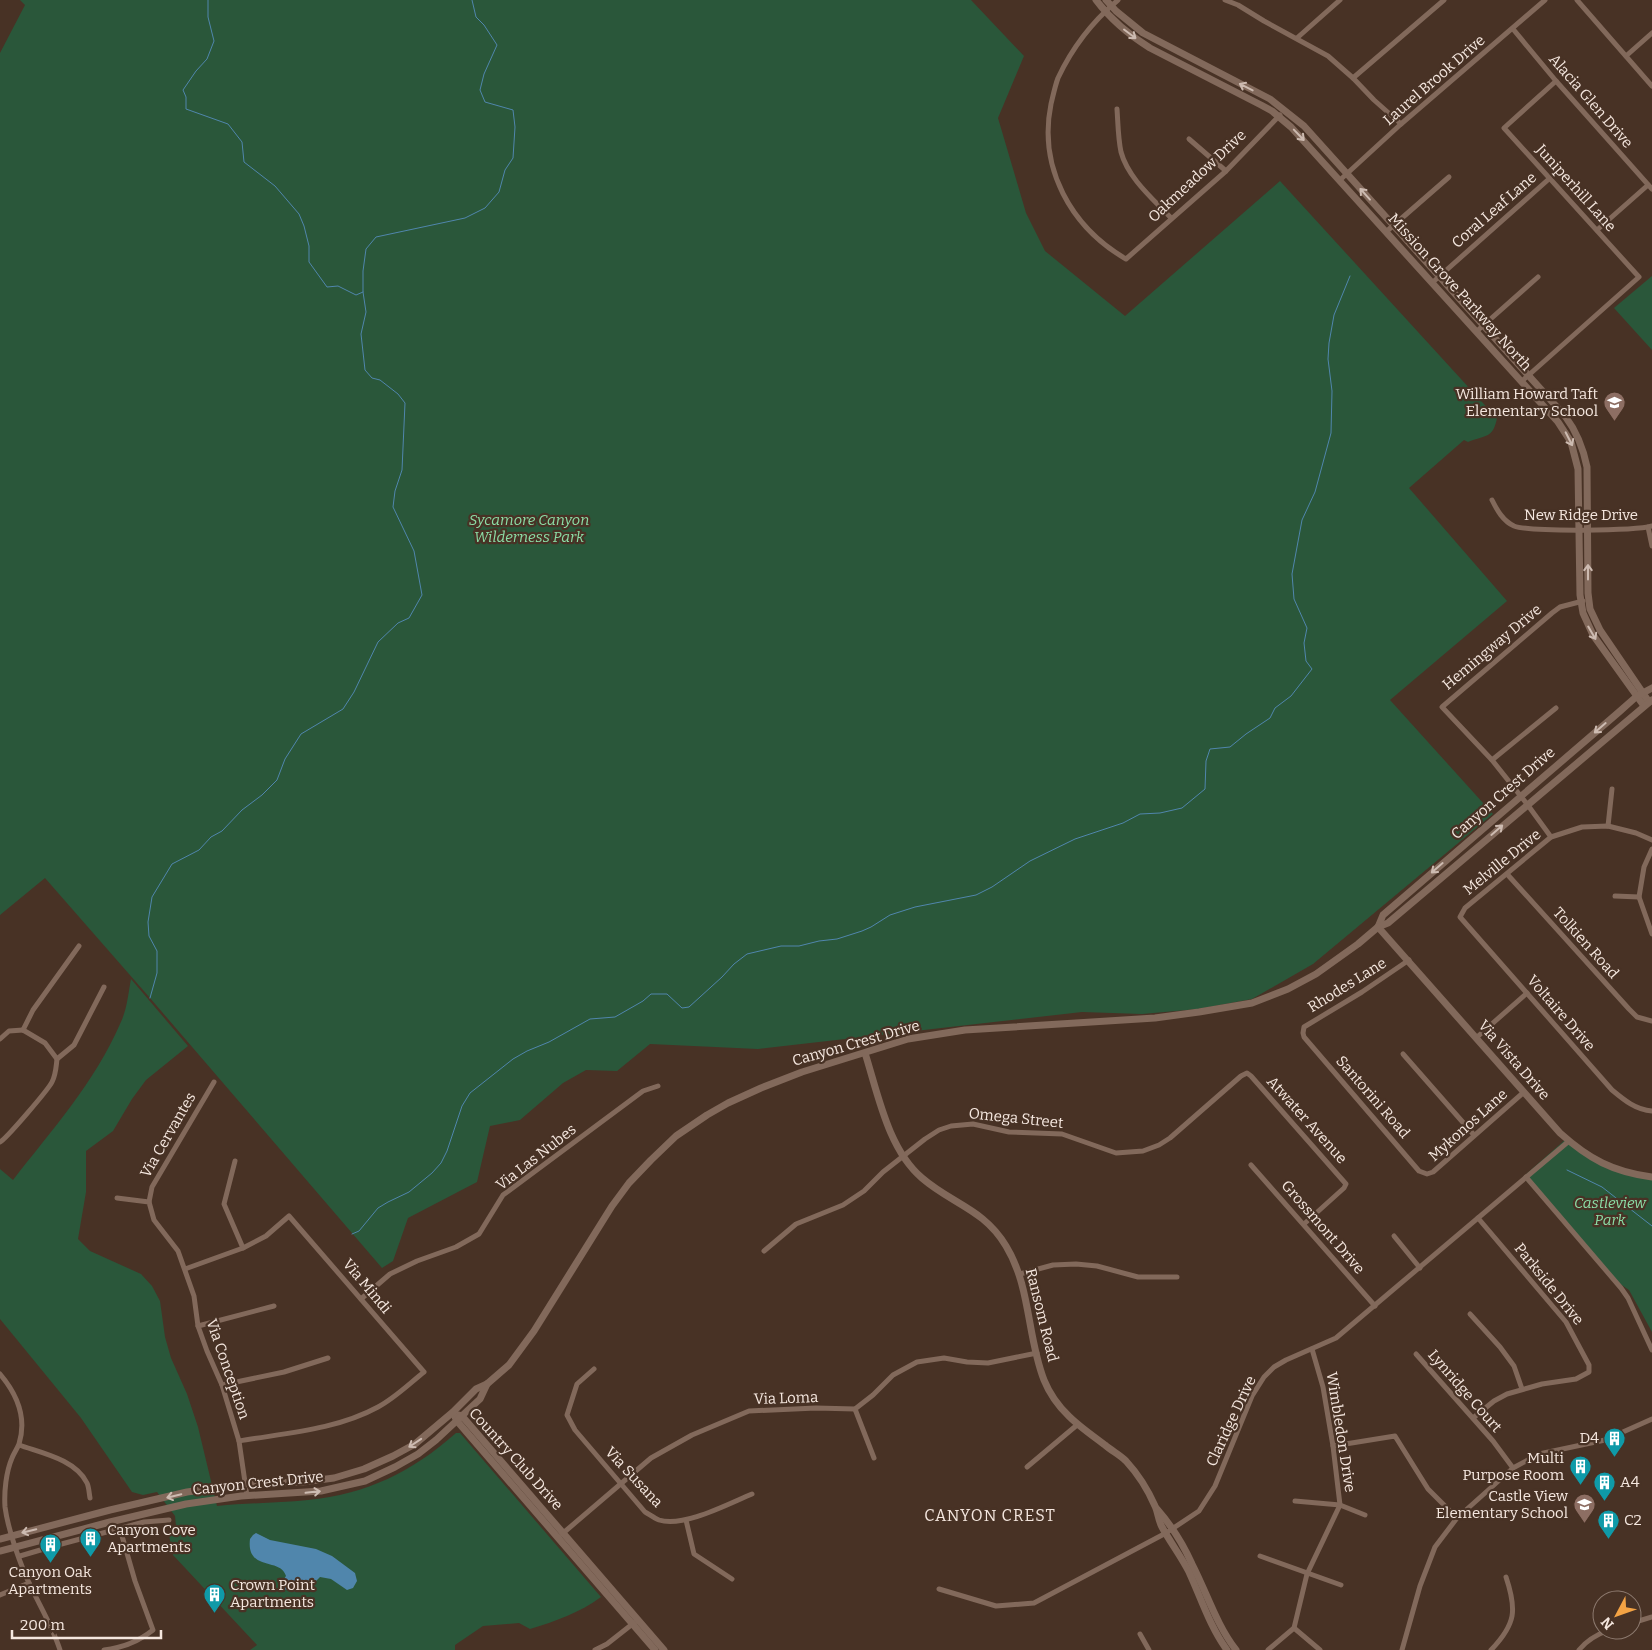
<svg xmlns="http://www.w3.org/2000/svg" width="1652" height="1650" viewBox="0 0 1652 1650" font-family="Bitter,serif">
<style>
.green{fill:#2a573a}
.water{fill:#5086ac}
.lines{fill:none;stroke-linecap:round;stroke-linejoin:round}
.stream{stroke:#5086ac;stroke-width:1}
.street{stroke:#82695b;stroke-width:5}
.secondary{stroke:#82695b;stroke-width:7}
.oneway{stroke:#cdbbb1}
.labels{text-anchor:middle;stroke-width:4.5;stroke-linejoin:round;paint-order:stroke}
.street-label{font-size:15px;fill:#f5e7df;stroke:#483225}
.poi-label{font-size:15px;fill:#f5e7df;stroke:#483225;text-anchor:end}
.park-label{font-size:15px;font-style:italic;fill:#8bdda6;stroke:#483225}
.neighbourhood-label{font-size:16px;letter-spacing:1px;fill:#f5e7df;stroke:#483225}
</style>
<rect width="100%" height="100%" fill="#483225"/>
<g class="green">
<path d="M20 0H971L1024 56 998 118 1026 213 1045 251 1125 316 1280 181 1493 414 1491 416 1497 418C1493 439 1485 435 1468 442L1464 440 1409 488 1507 601 1390 700 1493 814 1313 964 1252 999 1198 1009 1142 1014 1082 1012 758 1049 650 1044 617 1071 586 1070 563 1083 520 1120 490 1126 477 1182 408 1218 393 1261 382 1268 150 998 45 878 0 915V53L25 5Z"/>
<path d="M1652 276V350L1614 308Z"/>
<path d="M131 979 188 1046 146 1080 132 1099 113 1131 86 1151V1192L78 1239 90 1251 141 1274 152 1286 160 1301 165 1337 171 1358 187 1394 198 1427 217 1506C247 1503 278 1503 308 1500 367 1494 412 1472 456 1433H460L601 1597C579 1613 556 1621 530 1629L519 1623 483 1626 455 1645V1650H250L257 1645 173 1555 169 1535 176 1526 175 1516 157 1492 143 1495 132 1492 81 1418 0 1319V1169L13 1180C51 1131 95 1082 120 1024 127 1010 128 995 131 979Z"/>
<path d="M1566 1139 1608 1167 1652 1176V1332L1629 1290 1610 1277 1523 1177Z"/>
</g>
<path class="water" d="M256 1533 270 1540 316 1549 332 1556 355 1573 357 1581 353 1588 347 1590 331 1579 320 1577 309 1588 298 1592 281 1589 280 1585 286 1576C281 1557 246 1572 250 1539L253 1535Z"/>
<g class="lines">
<g class="stream">
<path d="M208 0V17L214 41 207 59 196 71 183 90 186 97V109L228 124 242 142 244 162 275 186 299 214 304 226 309 246V262L327 287 338 286 356 295 363 292"/>
<path d="M150 998 157 973V951L149 936 148 922 152 897 172 864 199 850 211 837 222 831 242 810 262 795 277 780 285 759 301 734 343 709 354 692 378 642 398 623 409 618 422 595 414 551 393 507 395 491 402 470 405 403 398 394 380 380 372 378 365 370 361 334 366 312 363 292V271L366 249 376 237 465 218 485 208 499 192 505 170 513 158 515 127 513 110 485 102 480 90 484 74 497 45 484 25 476 17 472 0"/>
<path d="M1567 1170 1602 1187 1652 1226"/>
<path d="M352 1234 359 1231 378 1208 388 1202 409 1192 432 1173 441 1163 447 1151 462 1106 470 1093 513 1059 527 1051 549 1042 590 1019 615 1017 643 1001 651 994H667L682 1008 689 1007 722 977 734 964 747 954 781 946H799L819 941 837 939 862 931 871 927 890 915 915 907 976 895 992 887 1030 861 1075 839 1123 823 1140 814 1160 813 1182 808 1205 789 1206 761 1210 749 1230 747 1246 734 1270 718 1275 708 1291 696 1312 669 1306 661 1304 643 1307 628 1294 599 1292 574 1302 520 1315 492 1331 433 1332 391 1328 359 1329 343 1334 315 1350 276"/>
</g>
<g class="street">
<path d="M1118 0C1093 21 1072 48 1058 78 1055 86 1053 96 1051 104 1038 168 1071 227 1126 259L1226 171 1280 115"/>
<path d="M1225 0 1238 5 1264 21 1328 56 1353 78 1374 100 1401 124"/>
<path d="M1577 0 1652 86"/>
<path d="M1513 29 1556 81 1652 189"/>
<path d="M1297 38 1340 0"/>
<path d="M1626 56 1652 33"/>
<path d="M1353 78 1444 0"/>
<path d="M1117 109C1118 123 1118 138 1121 152 1128 178 1153 199 1171 218"/>
<path d="M1189 139 1226 171"/>
<path d="M1340 180 1401 124 1545 0"/>
<path d="M1597 230 1648 185"/>
<path d="M1387 231 1449 177"/>
<path d="M1433 282 1550 178"/>
<path d="M1477 331 1538 277"/>
<path d="M1522 381 1639 277 1504 128 1556 81"/>
<path d="M1492 500C1497 510 1503 521 1514 526 1529 532 1636 531 1652 526"/>
<path d="M1648 527 1652 546"/>
<path d="M1492 760 1556 708"/>
<path d="M1608 826 1612 789"/>
<path d="M1551 837 1527 804 1492 760 1442 707 1552 613 1560 607 1583 601"/>
<path d="M1652 840 1636 833 1608 826 1582 827 1551 837 1465 908 1460 917 1612 1090C1624 1100 1636 1110 1652 1111"/>
<path d="M1652 849 1644 867 1639 897 1652 934"/>
<path d="M1507 874 1629 1009 1637 1017 1652 1021"/>
<path d="M1615 896 1639 897"/>
<path d="M1409 960 1362 992 1304 1027 1303 1033 1304 1037 1419 1171 1427 1174 1433 1172 1524 1092"/>
<path d="M23 1030 33 1010 79 946"/>
<path d="M23 1030 45 1043 57 1059"/>
<path d="M1476 1038 1527 993"/>
<path d="M0 1039 9 1031 23 1030"/>
<path d="M1403 1054 1474 1135"/>
<path d="M0 1142C6 1139 48 1090 52 1082 56 1074 56 1067 57 1059L74 1045 104 987"/>
<path d="M235 1161 224 1204 243 1248"/>
<path d="M1251 1165 1375 1306"/>
<path d="M1526 1177 1621 1288 1628 1298 1652 1350"/>
<path d="M117 1198 149 1202 154 1220 178 1251 194 1296 198 1326 207 1351 222 1385 239 1441 247 1496"/>
<path d="M149 1202 152 1187 214 1082"/>
<path d="M1394 1236 1420 1268"/>
<path d="M764 1251 796 1224 843 1205 864 1191 883 1172 925 1139 939 1130 951 1126 973 1124 1009 1132 1062 1134 1116 1153 1143 1151 1159 1145 1170 1138 1241 1076 1247 1073 1251 1076 1346 1184 1344 1188 1304 1224"/>
<path d="M185 1269 243 1248 266 1236 289 1216 424 1372C409 1384 395 1398 378 1407 336 1430 285 1433 239 1441"/>
<path d="M1020 1274 1053 1265 1076 1264 1097 1266 1138 1277H1177"/>
<path d="M361 1299 390 1274 417 1261 456 1247 479 1234 503 1195 643 1091 658 1086"/>
<path d="M1470 1314 1500 1347 1514 1366 1522 1389"/>
<path d="M198 1326 274 1306"/>
<path d="M1416 1354 1493 1441 1513 1468"/>
<path d="M594 1369 577 1384 567 1415 575 1430 645 1512C649 1514 654 1518 659 1520 683 1528 728 1504 752 1494"/>
<path d="M0 1374C17 1394 27 1418 19 1444 17 1449 14 1453 12 1458 6 1472 4 1492 5 1507 8 1530 21 1567 31 1587 41 1608 53 1628 60 1650"/>
<path d="M222 1385 284 1372 328 1358"/>
<path d="M855 1409 874 1458"/>
<path d="M1473 1418 1494 1401 1507 1394 1542 1384 1576 1379 1589 1372V1365L1566 1322 1478 1218"/>
<path d="M19 1445C41 1453 75 1459 87 1483 89 1487 89 1493 90 1498"/>
<path d="M1333 1446 1395 1436 1428 1489 1457 1518"/>
<path d="M1027 1467 1077 1425"/>
<path d="M1295 1501 1340 1505 1365 1515"/>
<path d="M686 1520 694 1554 732 1579"/>
<path d="M562 1534 651 1458 692 1435 749 1411 816 1408 855 1409 873 1395 893 1375 917 1362 944 1358 967 1362 988 1363 1037 1353"/>
<path d="M20 1556 54 1546 144 1522 169 1520"/>
<path d="M1260 1556 1341 1585"/>
<path d="M939 1589 996 1606 1034 1603 1166 1533 1199 1511 1215 1486 1252 1396 1264 1377 1274 1367 1286 1360 1336 1338 1569 1141"/>
<path d="M0 1595 29 1583"/>
<path d="M1632 1623 1652 1617"/>
<path d="M1294 1628 1320 1650"/>
<path d="M1140 1634 1149 1650"/>
<path d="M104 1650C122 1648 138 1642 153 1630L135 1581 120 1529"/>
<path d="M595 1650 607 1644 635 1622"/>
<path d="M1268 1650 1294 1628 1307 1574 1340 1505 1333 1446 1323 1387 1312 1349"/>
<path d="M1402 1650 1420 1586 1435 1547 1457 1518 1513 1468 1539 1454 1605 1440 1652 1419"/>
<path d="M1491 1650C1516 1624 1517 1610 1506 1577"/>
<path d="M1579 1650C1587 1640 1598 1634 1609 1630"/>
</g>
<g class="secondary">
<path d="M1096 0C1111 20 1129 35 1150 48L1261 105 1272 111 1291 127 1558 422 1571 442 1578 469 1580 595 1583 613 1593 635 1644 706"/>
<path d="M1106 0 1116 11 1143 33 1270 99 1304 126 1565 416C1577 432 1583 447 1587 467L1588 593 1590 609 1600 630 1649 702"/>
<path d="M1378 927 1560 1133C1589 1159 1613 1172 1652 1177"/>
<path d="M1378 927 1383 915 1619 712 1637 696 1652 688"/>
<path d="M865 1053C878 1094 888 1149 922 1178 952 1204 984 1209 1006 1246 1031 1287 1027 1337 1044 1380 1056 1410 1080 1427 1105 1445 1112 1451 1120 1455 1126 1461 1138 1474 1148 1490 1155 1506 1158 1512 1158 1520 1162 1527 1170 1542 1181 1556 1189 1572 1201 1598 1210 1627 1227 1650"/>
<path d="M459 1415 462 1416 664 1650"/>
<path d="M455 1417 457 1421 655 1650"/>
<path d="M1157 1509C1171 1525 1183 1544 1192 1564 1207 1593 1216 1624 1236 1650"/>
<path d="M0 1539 110 1510 187 1492 244 1484 303 1482 334 1478 364 1469 393 1456 415 1444 453 1412 476 1389 487 1384 509 1365 534 1331 612 1206 629 1183 651 1160 676 1136 707 1115 728 1103 761 1088 802 1072 908 1039 965 1030 1155 1018 1199 1012 1252 1003 1288 989 1316 974 1358 944 1378 927 1388 923 1652 700"/>
<path d="M0 1551 110 1522 186 1504 241 1496 321 1491 365 1481 395 1467 418 1454 436 1440 480 1399 487 1384"/>
</g>
</g>
<defs><path id="oneway-shaft" d="M-6 0H5M1.5-3L5.5 0L1.5 3" fill="none" stroke-width="1.6" stroke-linecap="round" stroke-linejoin="round" transform="scale(1.25)"/></defs>
<g class="oneway">
<use href="#oneway-shaft" transform="translate(1130 34) rotate(37)"/>
<use href="#oneway-shaft" transform="translate(1246 87) rotate(-153)"/>
<use href="#oneway-shaft" transform="translate(1299 135) rotate(46)"/>
<use href="#oneway-shaft" transform="translate(1365 194) rotate(-132)"/>
<use href="#oneway-shaft" transform="translate(1569 439) rotate(63)"/>
<use href="#oneway-shaft" transform="translate(1588 572) rotate(-90)"/>
<use href="#oneway-shaft" transform="translate(1592 633) rotate(60)"/>
<use href="#oneway-shaft" transform="translate(1600 728) rotate(139)"/>
<use href="#oneway-shaft" transform="translate(1497 830) rotate(-41)"/>
<use href="#oneway-shaft" transform="translate(1437 868) rotate(139)"/>
<use href="#oneway-shaft" transform="translate(415 1443) rotate(146)"/>
<use href="#oneway-shaft" transform="translate(313 1492) rotate(-6)"/>
<use href="#oneway-shaft" transform="translate(174 1496) rotate(167)"/>
<use href="#oneway-shaft" transform="translate(29 1531) rotate(166)"/>
</g>
<defs>
<symbol id="school-pin" viewBox="-11 -11 22 30"><path d="M0 17L-7.5 6A9.5 9.5 0 1 1 7.5 6Z" fill="#8d6e63" stroke="#483225"/><path d="M0-5L7-2L0 1L-7-2ZM-4 1L0 2.5L4 1V4Q0 6-4 4Z" fill="#fff"/></symbol>
<symbol id="building-pin" viewBox="-11 -11 22 30"><path d="M0 17L-7.5 6A9.5 9.5 0 1 1 7.5 6Z" fill="#0f9aa8" stroke="#483225"/><path d="M-4-6H4V6H1V3H-1V6H-4ZM-2.5-4.3h1.7v1.8h-1.7ZM.8-4.3h1.7v1.8H.8ZM-2.5-1h1.7V.8h-1.7ZM.8-1h1.7V.8H.8Z" fill="#fff"/></symbol>
</defs>
<g fill-rule="evenodd">
<use href="#school-pin" x="1602" y="390" width="25" height="34"/>
<use href="#building-pin" x="1602" y="1426" width="25" height="34"/>
<use href="#building-pin" x="1568" y="1454" width="25" height="34"/>
<use href="#building-pin" x="1592" y="1470" width="25" height="34"/>
<use href="#school-pin" x="1572" y="1492" width="25" height="34"/>
<use href="#building-pin" x="1596" y="1508" width="25" height="34"/>
<use href="#building-pin" x="78" y="1526" width="25" height="34"/>
<use href="#building-pin" x="38" y="1532" width="25" height="34"/>
<use href="#building-pin" x="202" y="1582" width="25" height="34"/>
</g>
<g class="labels">
<g class="street-label">
<text transform="translate(1434 80) rotate(-41)" y="5">Laurel Brook Drive</text>
<text transform="translate(1591 101) rotate(49)" y="5">Alacia Glen Drive</text>
<text transform="translate(1197 176) rotate(-43)" y="5">Oakmeadow Drive</text>
<text transform="translate(1576 188) rotate(48)" y="5">Juniperhill Lane</text>
<text transform="translate(1494 210) rotate(-41)" y="5">Coral Leaf Lane</text>
<text transform="translate(1460 292) rotate(48)" y="5">Mission Grove Parkway North</text>
<text x="1581" y="520">New Ridge Drive</text>
<text transform="translate(1492 647) rotate(-40)" y="5">Hemingway Drive</text>
<text transform="translate(1503 793) rotate(-41)" y="5">Canyon Crest Drive</text>
<text transform="translate(1502 862) rotate(-39)" y="5">Melville Drive</text>
<text transform="translate(1586 943) rotate(48)" y="5">Tolkien Road</text>
<text transform="translate(1347 985) rotate(-32)" y="5">Rhodes Lane</text>
<text transform="translate(1561 1013) rotate(49)" y="5">Voltaire Drive</text>
<text transform="translate(856 1043) rotate(-16)" y="5">Canyon Crest Drive</text>
<text transform="translate(1514 1060) rotate(49)" y="5">Via Vista Drive</text>
<text transform="translate(1373 1097) rotate(49)" y="5">Santorini Road</text>
<text transform="translate(1016 1118) rotate(6)" y="5">Omega Street</text>
<text transform="translate(1307 1120) rotate(48)" y="5">Atwater Avenue</text>
<text transform="translate(1468 1125) rotate(-42)" y="5">Mykonos Lane</text>
<text transform="translate(168 1135) rotate(-60)" y="5">Via Cervantes</text>
<text transform="translate(536 1157) rotate(-38)" y="5">Via Las Nubes</text>
<text transform="translate(1323 1227) rotate(49)" y="5">Grossmont Drive</text>
<text transform="translate(1549 1284) rotate(51)" y="5">Parkside Drive</text>
<text transform="translate(367 1286) rotate(50)" y="5">Via Mindi</text>
<text transform="translate(1042 1315) rotate(76)" y="5">Ransom Road</text>
<text transform="translate(228 1369) rotate(71)" y="5">Via Conception</text>
<text transform="translate(1465 1391) rotate(49)" y="5">Lynridge Court</text>
<text transform="translate(786 1398) rotate(-2)" y="5">Via Loma</text>
<text transform="translate(1231 1421) rotate(-65)" y="5">Claridge Drive</text>
<text transform="translate(1341 1432) rotate(81)" y="5">Wimbledon Drive</text>
<text transform="translate(516 1459) rotate(48)" y="5">Country Club Drive</text>
<text transform="translate(634 1477) rotate(47)" y="5">Via Susana</text>
<text transform="translate(258 1483) rotate(-6)" y="5">Canyon Crest Drive</text>
</g>
<g class="poi-label">
<text x="1598" y="399">William Howard Taft<tspan x="1598" dy="17">Elementary School</tspan></text>
<text x="1599" y="1443">D4</text>
<text x="1564" y="1463">Multi<tspan x="1564" dy="17">Purpose Room</tspan></text>
<text x="1620" y="1487" text-anchor="start">A4</text>
<text x="1568" y="1501">Castle View<tspan x="1568" dy="17">Elementary School</tspan></text>
<text x="1624" y="1525" text-anchor="start">C2</text>
<text x="107" y="1535" text-anchor="start">Canyon Cove<tspan x="107" dy="17">Apartments</tspan></text>
<text x="50" y="1577" text-anchor="middle">Canyon Oak<tspan x="50" dy="17">Apartments</tspan></text>
<text x="230" y="1590" text-anchor="start">Crown Point<tspan x="230" dy="17">Apartments</tspan></text>
</g>
<g class="park-label">
<text x="529" y="525">Sycamore Canyon<tspan x="529" dy="17">Wilderness Park</tspan></text>
<text x="1610" y="1208">Castleview<tspan x="1610" dy="17">Park</tspan></text>
</g>
<g class="neighbourhood-label">
<text x="990" y="1521">CANYON CREST</text>
</g>
</g>
<g transform="translate(1617 1615) rotate(229)"><circle r="24" fill="#483225" stroke="#8d7a6f"/>
<path d="M0-4L9 19L0 12L-9 19Z" fill="#f4a344"/>
<text y="-8" font-size="14" font-weight="bold" text-anchor="middle" fill="#f5e7df">N</text>
</g>
<path d="M12 1630v8h149v-8" fill="none" stroke="#f5e7df" stroke-width="2.5"/>
<text x="20" y="1630" font-size="15" fill="#f5e7df" stroke="#483225" stroke-width="4" paint-order="stroke">200 m</text>
</svg>
